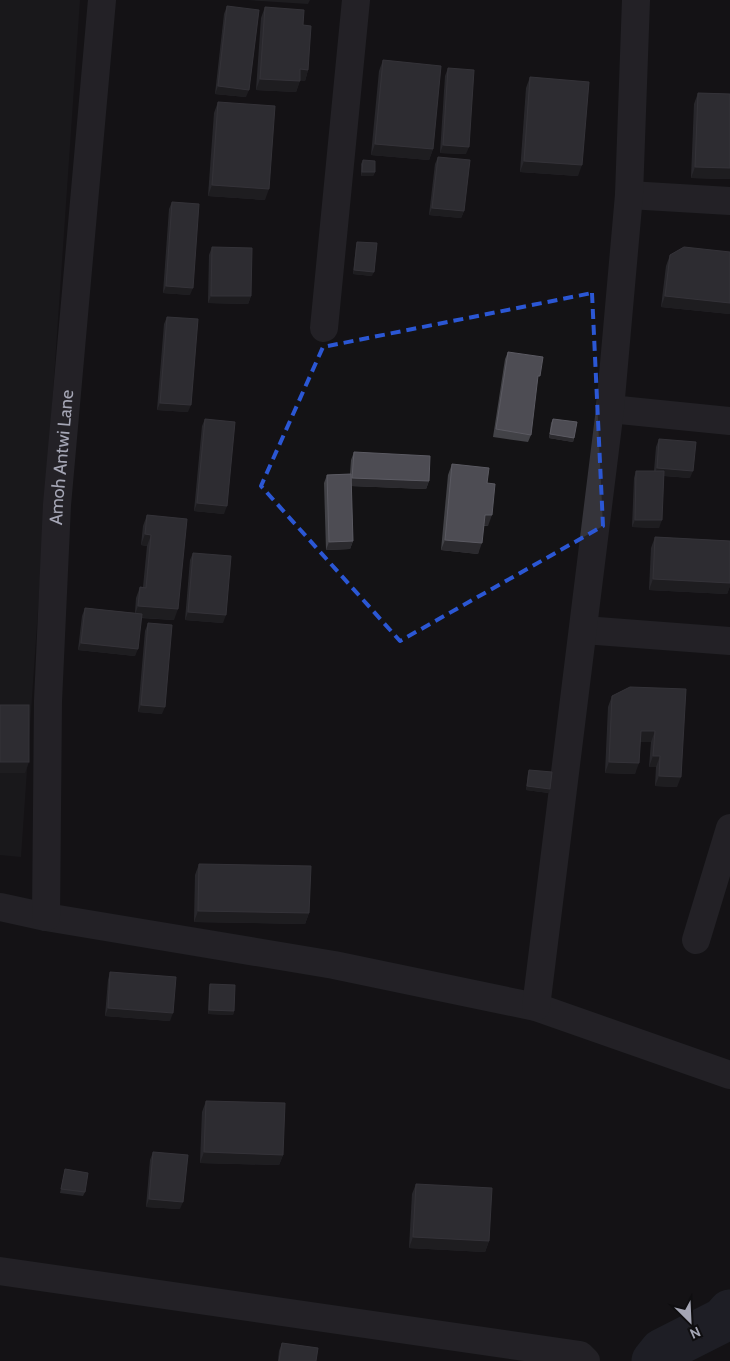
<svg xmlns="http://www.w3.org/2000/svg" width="730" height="1361" viewBox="0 0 730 1361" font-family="Cabin,sans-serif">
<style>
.built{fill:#201f22}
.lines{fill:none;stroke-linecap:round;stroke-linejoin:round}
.river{stroke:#2a2e38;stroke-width:45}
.minor{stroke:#35343a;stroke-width:28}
.wall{fill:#424247}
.shaded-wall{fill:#2b2a2e}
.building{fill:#4d4c53;stroke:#5b5a62}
.marked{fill:none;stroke:#2b57d4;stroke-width:4;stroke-dasharray:10 6;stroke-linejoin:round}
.labels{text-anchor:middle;stroke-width:4;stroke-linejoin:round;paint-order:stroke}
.street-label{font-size:18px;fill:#a5a6b5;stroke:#0f0e10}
</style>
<rect width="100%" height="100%" fill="#141315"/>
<path class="built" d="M0 0H80L21 857 0 855Z"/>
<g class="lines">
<path class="river" d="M654 1361 662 1351 723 1320 730 1312"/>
<g class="minor">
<path d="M629 195 730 201"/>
<path d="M324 328 356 0"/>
<path d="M610 409 730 421"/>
<path d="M584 630 730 641"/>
<path d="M0 907 46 917 334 965 536 1007 730 1075"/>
<path id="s1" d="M46 917 48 701 57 505 102 0"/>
<path d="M696 940 730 828"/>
<path d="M536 1007 610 409 629 195 636 0"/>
<path d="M0 1271 580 1355 586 1361"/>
</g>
</g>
<g class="wall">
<path d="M227 6 246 97 215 94 224 14Z"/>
<path d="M265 7 303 25 308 70 305 81 300 80 296 92 256 90 261 18Z"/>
<path d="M383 60 433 149 429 160 371 155 379 71Z"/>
<path d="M448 68 466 154 440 153 445 76Z"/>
<path d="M530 77 578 176 520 172 526 88Z"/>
<path d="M698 93 730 94V179L691 178 694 104Z"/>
<path d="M218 102 265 200 208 196 214 113Z"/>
<path d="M438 157 464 211 461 218 429 215 435 164Z"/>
<path d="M363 160 375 172 373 176H361V164Z"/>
<path d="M172 202 190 295 163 293 169 209Z"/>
<path d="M357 242 372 276 353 274 356 246Z"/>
<path d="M212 247 251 296 248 304 208 303 209 255Z"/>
<path d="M730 252V314L661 307 666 266 670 255Z"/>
<path d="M167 317 188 412 157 410 164 324Z"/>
<path d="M508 352 531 435 528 442 493 437 505 359Z"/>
<path d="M205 419 224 514 194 511 202 426Z"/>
<path d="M553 419 574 438 573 442 549 438 551 423Z"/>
<path d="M659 439 690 478 664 476 659 528 632 527 634 478 636 471H654L656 447Z"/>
<path d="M354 452 429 481 426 489 351 486 353 541 350 549 326 550 324 483 327 475 350 474 351 460Z"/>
<path d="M452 464 487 483 488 526H484L478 554 441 550 448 475Z"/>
<path d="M147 515 174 620 141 618 135 656 78 650 82 616 85 608 135 613 136 598 140 587H143L147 546 141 545 143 526Z"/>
<path d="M655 537 730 541V586L727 594 649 590 651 548Z"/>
<path d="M193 553 223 623 185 620 190 560Z"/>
<path d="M148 623 162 714 138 712 145 631Z"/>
<path d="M686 689 677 787 655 786 656 767H649L651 742H640L635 774 605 773 608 707 612 696Z"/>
<path d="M529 770 549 793 526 790 528 773Z"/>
<path d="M199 864 309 913 305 924 194 922 195 875Z"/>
<path d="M110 972 170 1021 105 1016 108 980Z"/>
<path d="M210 984 234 1011 233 1015 208 1014 209 988Z"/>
<path d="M206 1101 283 1155 279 1165 200 1163 202 1112Z"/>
<path d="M153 1152 180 1209 146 1207 150 1160Z"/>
<path d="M65 1169 85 1192 83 1196 60 1193Z"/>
<path d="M416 1184 489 1241 485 1252 409 1248 412 1194Z"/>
<path d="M282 1343 316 1361H278L279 1351Z"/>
</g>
<g class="shaded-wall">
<path d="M248 0H310L308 4Z"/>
<path d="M300 69 308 70 305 81 296 80Z"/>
<path d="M260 79 300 81 296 92 256 90Z"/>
<path d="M218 86 249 90 246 97 215 94Z"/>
<path d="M375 144 433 149 429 160 371 155Z"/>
<path d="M443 145 469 147 466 154 440 153Z"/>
<path d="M524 161 582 165 578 176 520 172Z"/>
<path d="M695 167 730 168V179L691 178Z"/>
<path d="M362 172H375L373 176H361Z"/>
<path d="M212 185 269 189 265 200 208 196Z"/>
<path d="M432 208 464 211 461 218 429 215Z"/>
<path d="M354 270 374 272 372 276 353 274Z"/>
<path d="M166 286 193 288 190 295 163 293Z"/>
<path d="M211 296H251L248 304 208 303Z"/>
<path d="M665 296 730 303V314L661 307Z"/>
<path d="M160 403 191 405 188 412 157 410Z"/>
<path d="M550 434 574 438 573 442 549 438Z"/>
<path d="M657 468 693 471 690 478 654 475Z"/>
<path d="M352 478 429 481 426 489 350 486Z"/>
<path d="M197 503 227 506 224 514 194 511Z"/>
<path d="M485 515H492L488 526 481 525Z"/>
<path d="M635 520H662L659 528 632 527Z"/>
<path d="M145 534 151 535 147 546 141 545Z"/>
<path d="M445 540 482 543 478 554 441 550Z"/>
<path d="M353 541 350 549 326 550 329 542Z"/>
<path d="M653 579 730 583V586L727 594 649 590Z"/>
<path d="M138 606 178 609 174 620 134 617Z"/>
<path d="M188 612 226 615 223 623 185 620Z"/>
<path d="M81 643 138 649 135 656 78 650Z"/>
<path d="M141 705 165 707 162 714 138 712Z"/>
<path d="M641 731H655L651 742H637Z"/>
<path d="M653 756H660L656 767H649Z"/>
<path d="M0 762H29L25 773H0Z"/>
<path d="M609 762 639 763 635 774 605 773Z"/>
<path d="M659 776 681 777 677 787 655 786Z"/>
<path d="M527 786 550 789 549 793 526 790Z"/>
<path d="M198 911 309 913 305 924 194 922Z"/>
<path d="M108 1008 173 1013 170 1021 105 1016Z"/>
<path d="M209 1010 234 1011 233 1015 208 1014Z"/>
<path d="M204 1152 283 1155 279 1165 200 1163Z"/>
<path d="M149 1199 183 1202 180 1209 146 1207Z"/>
<path d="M413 1237 489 1241 485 1252 409 1248Z"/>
</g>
<g class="building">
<path d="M227 6 259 10 249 90 218 86Z"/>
<path d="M265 7 304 10 303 25 311 26 308 70 300 69V81L260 79Z"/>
<path d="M383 60 441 66 433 149 375 144Z"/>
<path d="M448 68 474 70 469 147 443 145Z"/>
<path d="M530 77 589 82 582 165 524 161Z"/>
<path d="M698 93 730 94V168L695 167Z"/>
<path d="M218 102 275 106 269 189 212 185Z"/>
<path d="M438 157 470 160 464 211 432 208Z"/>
<path d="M363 160 375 161V172H362Z"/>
<path d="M172 202 199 204 193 288 166 286Z"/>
<path d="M357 242 377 243 374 272 354 270Z"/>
<path d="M212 247 252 248 251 296H211Z"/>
<path d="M684 247 730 252V303L665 296 670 255Z"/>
<path d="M167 317 198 319 191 405 160 403Z"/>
<path d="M508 352 543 357 540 376H538L531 435 496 429Z"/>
<path d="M205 419 235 422 227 506 197 503Z"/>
<path d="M553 419 577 422 574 438 550 434Z"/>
<path d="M659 439 696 442 693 471 657 468Z"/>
<path d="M354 452 430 456 429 481 352 478Z"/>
<path d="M452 464 489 468 487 483 495 484 492 515H485L482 543 445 540Z"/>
<path d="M636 471H664L662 520H635Z"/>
<path d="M351 474 353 541 329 542 327 475Z"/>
<path d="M147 515 187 519 178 609 138 606 140 587 146 588 151 535 145 534Z"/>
<path d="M655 537 730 541V583L653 579Z"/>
<path d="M193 553 231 556 226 615 188 612Z"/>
<path d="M85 608 142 614 138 649 81 643Z"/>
<path d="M148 623 172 625 165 707 141 705Z"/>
<path d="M630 687 686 689 681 777 659 776 660 756H653L655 731H641L639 763 609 762 612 696Z"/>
<rect x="0" y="705" width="29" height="57"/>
<path d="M529 770 552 772 550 789 527 786Z"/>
<path d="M199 864 311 866 309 913 198 911Z"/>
<path d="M110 972 176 977 173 1013 108 1008Z"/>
<path d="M210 984 235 985 234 1011 209 1010Z"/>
<path d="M206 1101 285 1103 283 1155 204 1152Z"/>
<path d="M153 1152 188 1155 183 1202 149 1199Z"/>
<path d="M65 1169 88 1173 85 1192 61 1189Z"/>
<path d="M416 1184 492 1188 489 1241 413 1237Z"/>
<path d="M282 1343 318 1348 316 1361H279Z"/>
</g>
<path d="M0 0H730V1361H0ZM592 293 603 526 400 641 261 486 323 347Z" fill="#141315" fill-opacity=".55" fill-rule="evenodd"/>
<path class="marked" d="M592 293 603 526 400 641 261 486 323 347Z"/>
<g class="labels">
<g class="street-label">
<text dy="6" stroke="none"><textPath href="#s1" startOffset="460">Amoh Antwi Lane</textPath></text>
</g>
</g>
<g transform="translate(690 1321) rotate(156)" stroke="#0f0e10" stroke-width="4" paint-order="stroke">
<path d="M0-4L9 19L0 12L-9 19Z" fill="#a5a6b5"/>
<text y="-8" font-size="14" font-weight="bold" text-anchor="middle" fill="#a5a6b5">N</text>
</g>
</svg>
